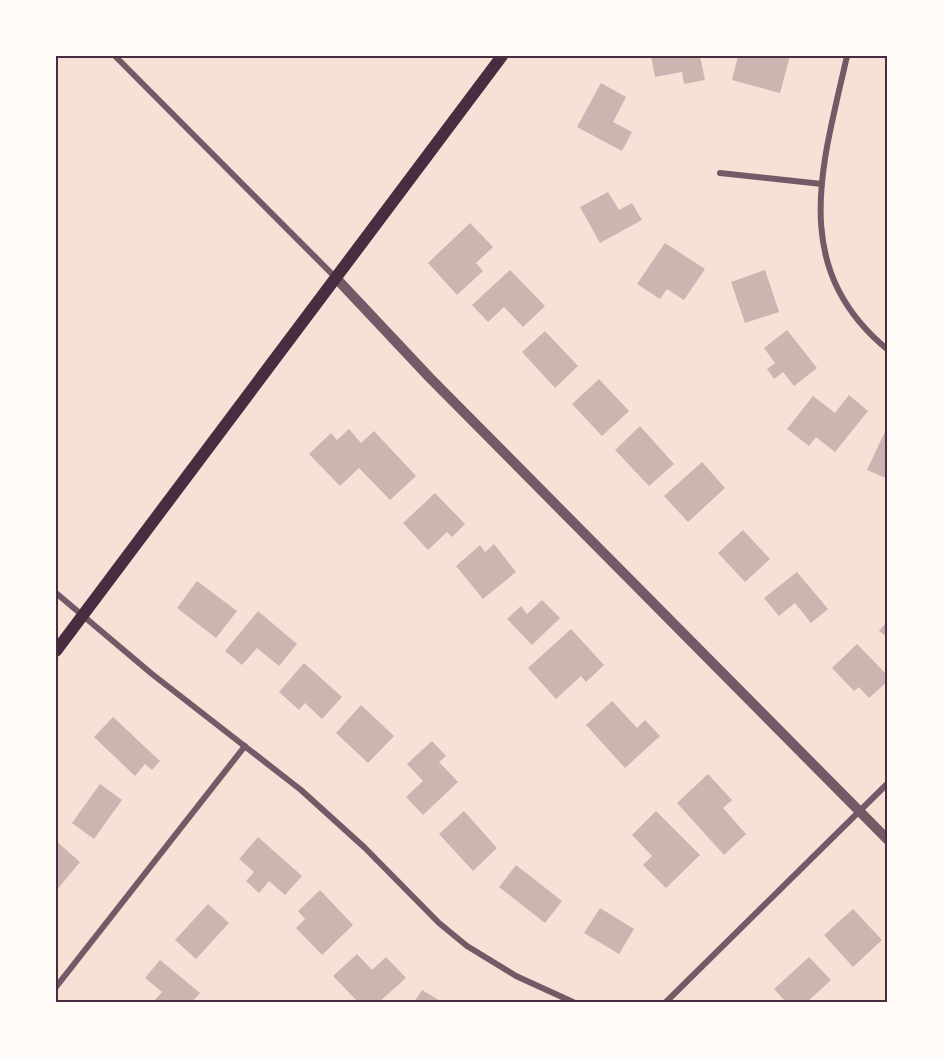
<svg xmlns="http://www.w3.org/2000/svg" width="943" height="1058" viewBox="0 0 943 1058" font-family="'Work Sans',sans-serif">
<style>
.building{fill:#ccb4b1}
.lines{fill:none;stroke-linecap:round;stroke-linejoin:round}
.minor{stroke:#755966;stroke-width:6}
.tertiary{stroke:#755966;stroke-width:10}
.secondary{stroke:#4a2c40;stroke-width:12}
.neatline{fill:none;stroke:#4a2c40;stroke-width:2}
</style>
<rect width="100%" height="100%" fill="#f7e1d7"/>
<g class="building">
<path d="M651 56H700L705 80 684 84 682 72 655 77Z"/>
<path d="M738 56H790L780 93 732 80Z"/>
<path d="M601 83 626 97 613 122 632 132 622 151 577 127Z"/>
<path d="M608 192 619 210 632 203 642 220 600 243 580 207Z"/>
<path d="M470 223 493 247 476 263 483 271 457 295 428 263Z"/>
<path d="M665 243 705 269 684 300 667 289 660 299 637 284Z"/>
<path d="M510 270 545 306 523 327 504 307 488 322 472 305Z"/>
<path d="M765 270 779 312 745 323 731 282Z"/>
<path d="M787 330 817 368 794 386 783 372 774 379 767 369 775 363 764 348Z"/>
<path d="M545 331 578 366 555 388 522 352Z"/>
<path d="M599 379 629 411 602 436 572 404Z"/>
<path d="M849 395 868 411 835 452 816 437 809 446 787 429 813 396 835 413Z"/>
<path d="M888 425V479L867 470Z"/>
<path d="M640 426 674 464 649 486 615 450Z"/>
<path d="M349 429 361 443 374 431 416 476 390 500 359 468 340 486 309 454 331 433 337 440Z"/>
<path d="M702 462 725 488 688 522 664 496Z"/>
<path d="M435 493 465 524 452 537 447 532 428 550 403 523Z"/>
<path d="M743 530 770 559 745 582 718 553Z"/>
<path d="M494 544 516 572 483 599 456 566 480 545 485 552Z"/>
<path d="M797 572 828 609 811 623 795 603 779 616 764 598Z"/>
<path d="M197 581 237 611 216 638 177 608Z"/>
<path d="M542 600 560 618 532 645 507 619 521 606 527 614Z"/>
<path d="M258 611 297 644 279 666 257 648 242 665 225 651Z"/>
<path d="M888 620V638L879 631Z"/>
<path d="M571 629 604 665 586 682 581 676 556 699 528 668Z"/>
<path d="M857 644 888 676V681L869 698 859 687 854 691 832 668Z"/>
<path d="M304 663 342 697 322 719 305 703 299 710 279 692Z"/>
<path d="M612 701 637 728 645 720 660 736 625 768 586 725Z"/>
<path d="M361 705 394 736 368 763 336 733Z"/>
<path d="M113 717 160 761 152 770 145 764 135 776 94 737Z"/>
<path d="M432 741 446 756 439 762 458 782 423 815 406 797 423 781 407 764Z"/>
<path d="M708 774 732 800 723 808 746 834 724 855 677 803Z"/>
<path d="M100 784 122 800 94 839 72 823Z"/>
<path d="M464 811 497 848 473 871 439 834Z"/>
<path d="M656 811 700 855 666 888 643 865 652 856 632 835Z"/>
<path d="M258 837 302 876 285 895 269 881 259 893 246 881 254 872 239 859Z"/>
<path d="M56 841 80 862 56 891Z"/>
<path d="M516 865 562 901 545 923 499 887Z"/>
<path d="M320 890 353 925 322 955 296 928 305 919 298 911Z"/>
<path d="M208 904 229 923 196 959 175 940Z"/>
<path d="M600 908 634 929 619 954 584 933Z"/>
<path d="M853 909 882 940 853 967 824 935Z"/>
<path d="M357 954 372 970 386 957 406 978 379 1002H358L333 976Z"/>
<path d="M809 957 831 980 807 1002H786L774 989Z"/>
<path d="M160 960 200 993 192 1002H153L162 992 145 978Z"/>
<path d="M422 990 442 1002H414Z"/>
</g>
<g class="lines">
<g class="minor">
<path d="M115 56 335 277"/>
<path d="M847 56C823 164 787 267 888 350"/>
<path d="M720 173 822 184"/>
<path d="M56 593 152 674 301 790 364 847 439 923 467 946 516 976 573 1002"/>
<path d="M56 987 245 746"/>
<path d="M666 1002 888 783"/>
</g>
<path class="tertiary" d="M335 277 430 378 888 840"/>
<path class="secondary" d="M56 651 502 56"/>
</g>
<rect width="943" height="1058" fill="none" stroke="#fffaf5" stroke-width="114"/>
<rect x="57" y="57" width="829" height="944" class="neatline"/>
</svg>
